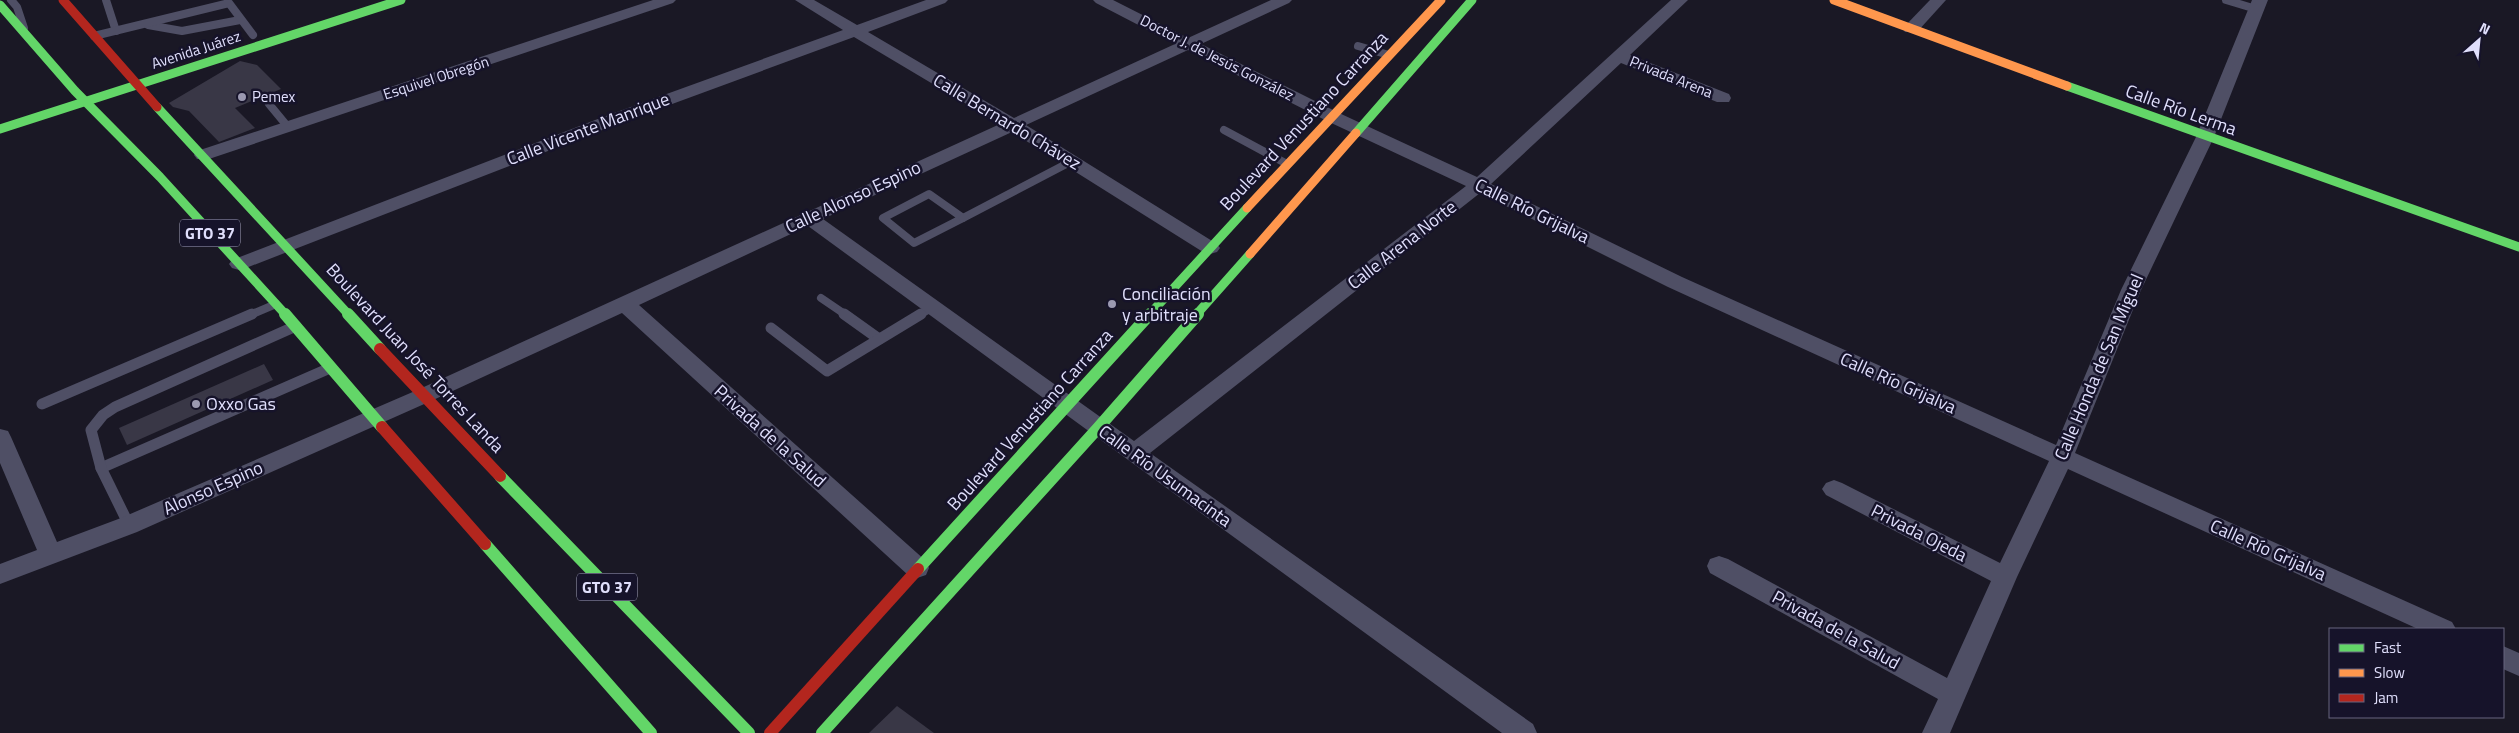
<svg xmlns="http://www.w3.org/2000/svg" width="2519" height="733" viewBox="0 0 2519 733" font-family="'Titillium Web',sans-serif">
<style>
.building{fill:#393746}
.lines{fill:none;stroke-linecap:round;stroke-linejoin:round}
.lane-far1{stroke:#4f4f65;stroke-width:8}
.lane{stroke:#4f4f65;stroke-width:11}
.street{fill:#4f4f65;fill-rule:evenodd}
.fast-far1{stroke:#63d668;stroke-width:9}
.fast{stroke:#63d668;stroke-width:12}
.slow{stroke:#ff974d;stroke-width:9}
.jam-far1{stroke:#b3261e;stroke-width:9}
.jam{stroke:#b3261e;stroke-width:12}
.poi-dot{fill:#9b99b1;stroke:#16132a;stroke-width:2}
.labels{text-anchor:middle;stroke-width:5;stroke-linejoin:round;paint-order:stroke}
.far-street-label{font-size:15px;fill:#e0dffc;stroke:#16132a}
.far-poi-label{font-size:15px;fill:#e0dffc;stroke:#16132a;text-anchor:start}
.shield{fill:#16132a;stroke:#a3a2bd;stroke-width:1}
.shield-label{font-size:16px;font-weight:bold;fill:#e0dffc}
.street-label{font-size:18px;fill:#e0dffc;stroke:#16132a}
.poi-label{font-size:18px;fill:#e0dffc;stroke:#16132a;text-anchor:start}
</style>
<rect width="100%" height="100%" fill="#1a1825"/>
<g class="building">
<path d="M240 61 257 65 281 89 235 108 255 128 219 142 189 111 173 107 169 103Z"/>
<path d="M264 364 273 380 127 445 119 428Z"/>
<path d="M897 706 934 733H869Z"/>
</g>
<g class="lines">
<g class="lane-far1">
<path d="M11 0 17 7 24 28"/>
<path d="M106 0 116 31"/>
<path d="M2226 0 2256 9"/>
<path d="M148 25 182 31 240 20"/>
<path d="M94 36 229 3 253 35"/>
<path d="M1358 46 1389 55"/>
<path d="M269 104 288 127"/>
<path d="M1224 130 1287 164"/>
<path d="M929 194 963 218 914 243 883 218Z"/>
<path d="M963 218 1072 161"/>
<path d="M821 298 846 315"/>
<path d="M250 315 276 304"/>
<path d="M919 315 933 307"/>
</g>
<g class="lane">
<path d="M844 314 879 339"/>
<path d="M771 328 827 371 921 314"/>
<path d="M42 404 252 314"/>
<path d="M101 468 330 368"/>
<path d="M129 525 101 468 91 430 103 415 115 407 296 326"/>
</g>
<g class="street">
<path d="M653 0H676L673 3 209 159H197L194 155 197 151Z"/>
<path d="M795 0H814L857 25 926 0H948L945 3 868 32 1014 118 1175 44 1096 3 1093 0H1113L1188 38 1271 0H1292L1289 3 1201 44 1339 113 1477 177 1671 0H1688L1630 55 1729 94 1731 98 1729 102H1717L1621 63 1491 184 1682 277 2056 445 2121 290 2196 137 2252 0H2268L2214 137 2141 290 2075 453 2452 622 2456 629H2418L2068 469 2017 577 1950 733H1922L1938 699 1710 573 1707 566 1710 559 1719 556 1728 559 1947 678 1991 581 1826 495 1822 489 1826 483 1834 480 1842 483 2000 563 2049 461 1668 287 1480 193 1150 453 1533 724 1537 733H1502L808 226 639 305 926 561 929 568 926 575 917 578 908 575 622 313 431 401 137 532 0 584V564L37 550 0 463V429L8 431 11 437 57 542 121 518 415 391 1000 124 854 37 615 125 246 268 239 270 232 268 229 264 232 260 603 117 843 30ZM1188 50 1327 121 1466 186 1134 441 823 219 1012 132 1203 252 1210 254 1217 252 1220 248 1217 244 1026 125Z"/>
<path d="M1930 0H1946L1917 32H1905L1903 29 1905 26Z"/>
<path d="M2503 646 2519 653V676L2503 669Z"/>
</g>
<g class="fast-far1">
<path d="M0 5 75 91 160 177 286 315"/>
<path d="M2067 86 2519 247"/>
<path d="M157 107 349 315"/>
<path d="M0 129 401 0"/>
<path d="M1356 133 1472 0"/>
<path d="M1149 315 1247 208"/>
<path d="M1196 315 1250 254"/>
</g>
<g class="fast">
<path d="M285 314 382 427"/>
<path d="M348 314 380 349"/>
<path d="M500 476 749 733"/>
<path d="M485 544 651 733"/>
<path d="M918 569 1150 314"/>
<path d="M822 733 1098 428 1198 314"/>
</g>
<g class="slow">
<path d="M1834 0 2067 86"/>
<path d="M1247 208 1441 0"/>
<path d="M1250 254 1356 133"/>
</g>
<path class="jam-far1" d="M63 0 157 107"/>
<g class="jam">
<path d="M380 349 500 476"/>
<path d="M382 427 485 544"/>
<path d="M770 733 918 569"/>
</g>
</g>
<g class="poi-dot">
<circle cx="242" cy="97" r="5"/>
<circle cx="1112" cy="304" r="5"/>
<circle cx="196" cy="404" r="5"/>
</g>
<g class="labels">
<g class="far-street-label">
<text transform="translate(196 50) rotate(-18)" y="5">Avenida Juárez</text>
<text transform="translate(1217 58) rotate(27)" y="5">Doctor J. de Jesús González</text>
<text transform="translate(1671 77) rotate(22)" y="5">Privada Arena</text>
<text transform="translate(436 78) rotate(-18)" y="5">Esquivel Obregón</text>
</g>
<g class="far-poi-label">
<text x="252" y="102">Pemex</text>
</g>
<g class="shield">
<rect x="180" y="219.5" width="60" height="27" rx="4"/>
<rect x="577" y="573.5" width="60" height="27" rx="4"/>
</g>
<g class="shield-label">
<text x="210" y="239">GTO 37</text>
<text x="607" y="593">GTO 37</text>
</g>
<g class="street-label">
<text transform="translate(2181 110) rotate(20)" y="6">Calle Río Lerma</text>
<text transform="translate(1304 121) rotate(-47)" y="6">Boulevard Venustiano Carranza</text>
<text transform="translate(1007 122) rotate(31)" y="6">Calle Bernardo Chávez</text>
<text transform="translate(588 129) rotate(-21)" y="6">Calle Vicente Manrique</text>
<text transform="translate(853 197) rotate(-25)" y="6">Calle Alonso Espino</text>
<text transform="translate(1532 211) rotate(26)" y="6">Calle Río Grijalva</text>
<text transform="translate(1402 245) rotate(-38)" y="6">Calle Arena Norte</text>
<text transform="translate(415 358) rotate(47)" y="6">Boulevard Juan José Torres Landa</text>
<text transform="translate(2099 367) rotate(-67)" y="6">Calle Honda de San Miguel</text>
<text transform="translate(1898 383) rotate(24)" y="6">Calle Río Grijalva</text>
<text transform="translate(1030 420) rotate(-48)" y="6">Boulevard Venustiano Carranza</text>
<text transform="translate(770 436) rotate(42)" y="6">Privada de la Salud</text>
<text transform="translate(1165 476) rotate(36)" y="6">Calle Río Usumacinta</text>
<text transform="translate(213 488) rotate(-24)" y="6">Alonso Espino</text>
<text transform="translate(1919 533) rotate(27)" y="6">Privada Ojeda</text>
<text transform="translate(2268 550) rotate(24)" y="6">Calle Río Grijalva</text>
<text transform="translate(1836 630) rotate(29)" y="6">Privada de la Salud</text>
</g>
<g class="poi-label">
<text x="1122" y="300">Conciliación<tspan x="1122" dy="21">y arbitraje</tspan></text>
<text x="206" y="410">Oxxo Gas</text>
</g>
</g>
<rect x="2329" y="628" width="175" height="90" fill="#16132a" stroke="#67657e"/>
<rect x="2339" y="644" width="25" height="8" fill="#63d668" stroke="#67657e"/>
<text x="2374" y="653" font-size="15" fill="#e0dffc">Fast</text>
<rect x="2339" y="669" width="25" height="8" fill="#ff974d" stroke="#67657e"/>
<text x="2374" y="678" font-size="15" fill="#e0dffc">Slow</text>
<rect x="2339" y="694" width="25" height="8" fill="#b3261e" stroke="#67657e"/>
<text x="2374" y="703" font-size="15" fill="#e0dffc">Jam</text>
<g transform="translate(2479 40) rotate(27)" stroke="#16132a" stroke-width="4" paint-order="stroke">
<path d="M0-4L9 19L0 12L-9 19Z" fill="#e0dffc"/>
<text y="-8" font-size="14" font-weight="bold" text-anchor="middle" fill="#e0dffc">N</text>
</g>
</svg>
